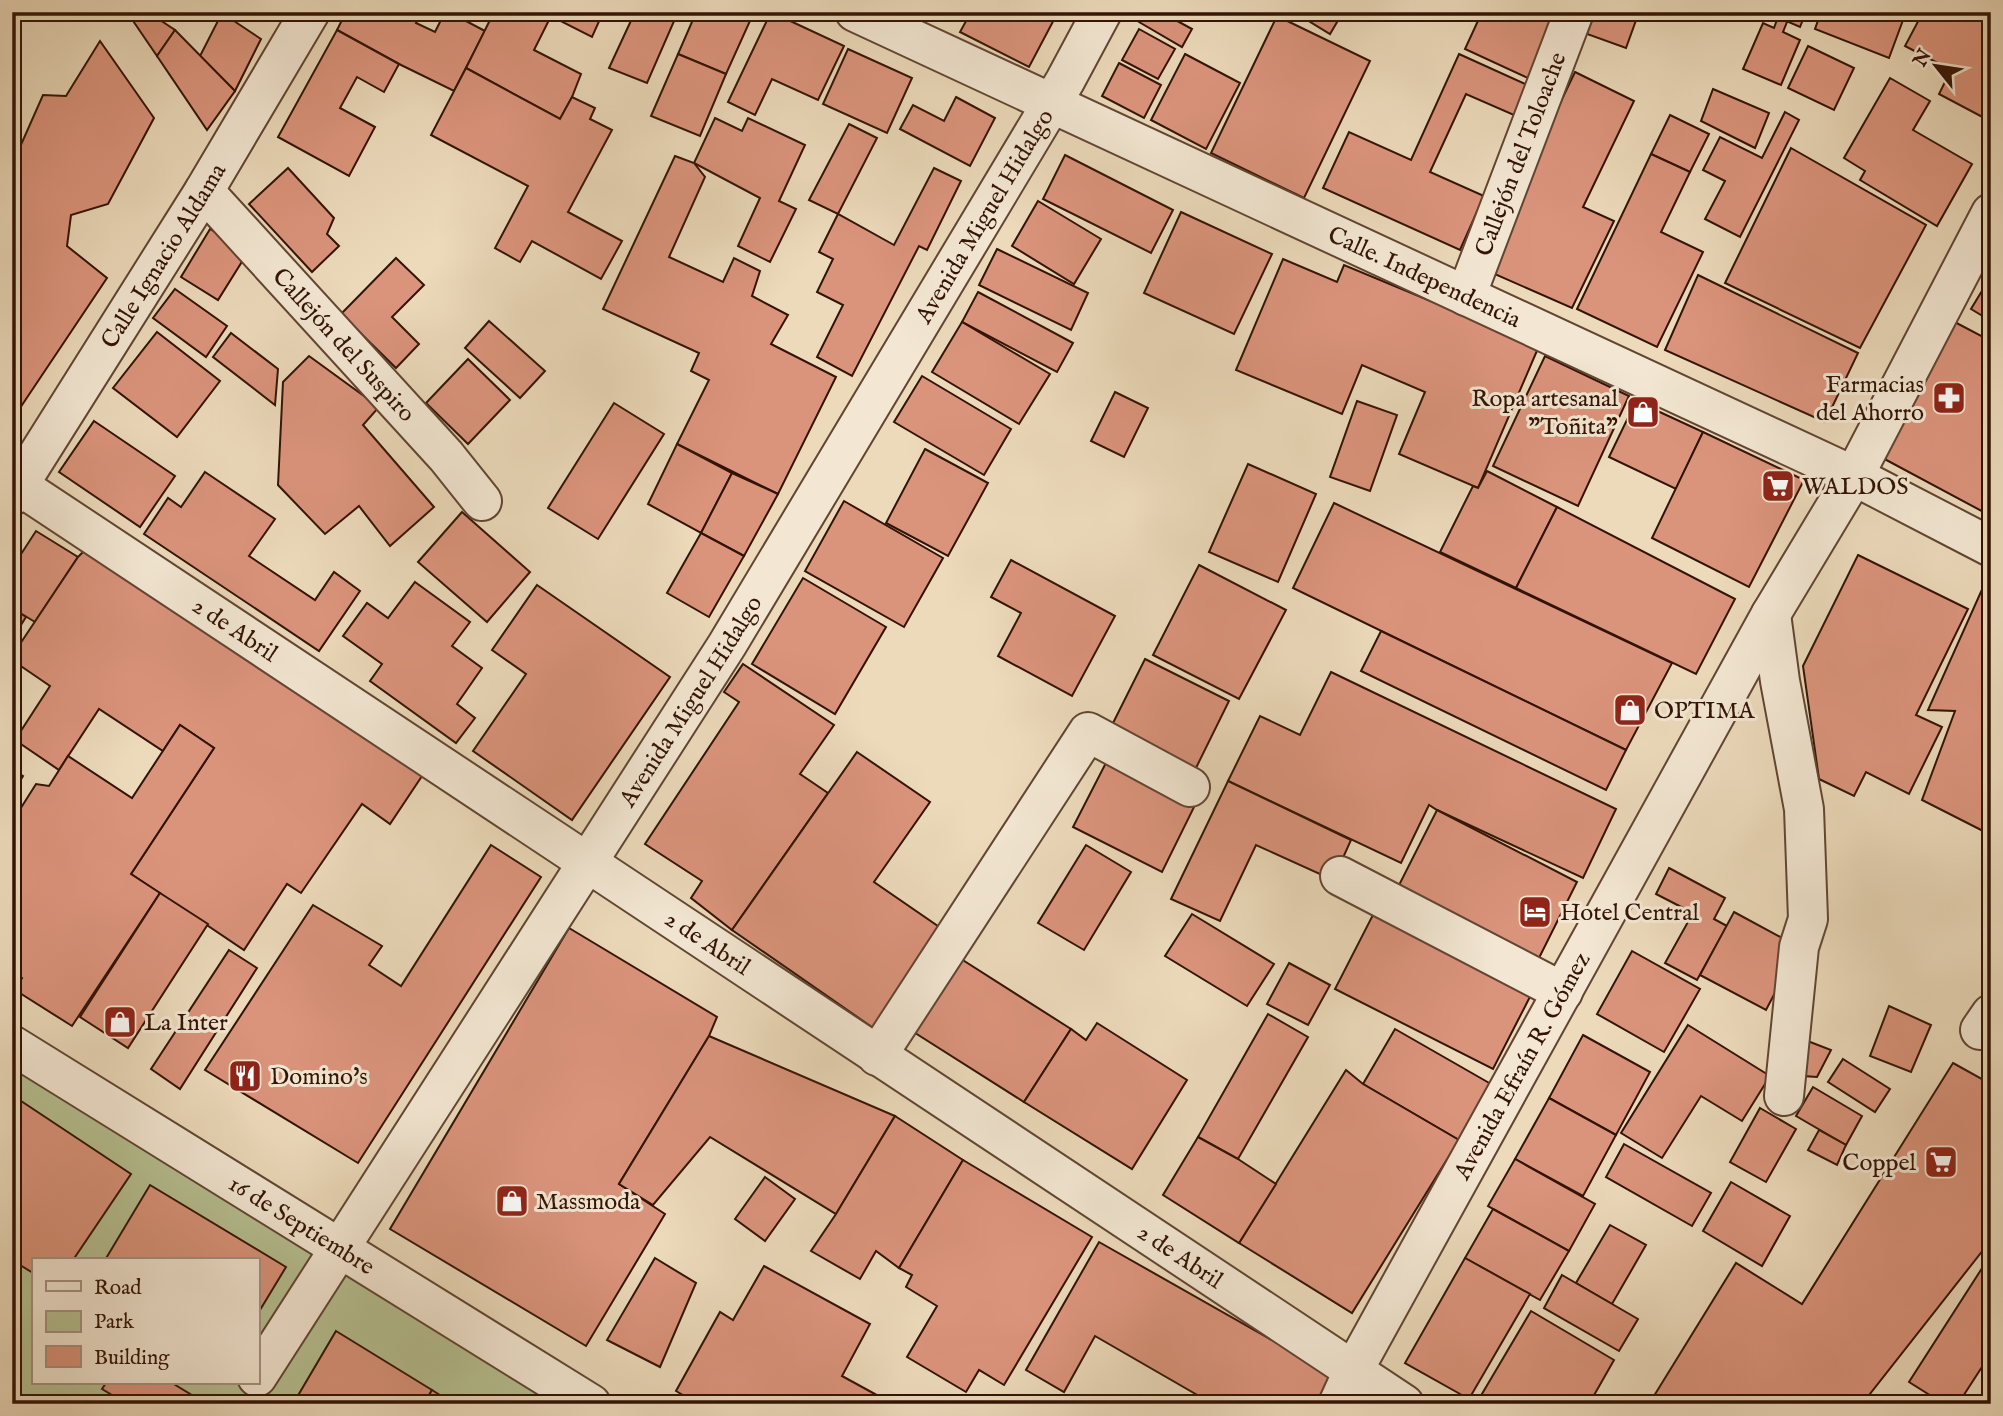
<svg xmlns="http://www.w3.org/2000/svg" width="2003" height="1416" viewBox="0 0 2003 1416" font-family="'IM FELL English',serif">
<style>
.green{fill:#b6c092;stroke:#746a4c;stroke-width:2;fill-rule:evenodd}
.building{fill:#db947c;stroke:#331305;stroke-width:2}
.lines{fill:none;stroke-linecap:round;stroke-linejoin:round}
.minor-casing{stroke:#614532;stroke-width:42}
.minor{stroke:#f3e7d3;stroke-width:38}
.labels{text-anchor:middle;stroke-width:6;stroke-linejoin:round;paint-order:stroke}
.street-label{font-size:24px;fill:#331305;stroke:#f3e7d3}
.poi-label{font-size:24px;fill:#331305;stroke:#f3e7d3;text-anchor:start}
</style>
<rect width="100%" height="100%" fill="#ecdabb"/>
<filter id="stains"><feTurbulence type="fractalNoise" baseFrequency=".00286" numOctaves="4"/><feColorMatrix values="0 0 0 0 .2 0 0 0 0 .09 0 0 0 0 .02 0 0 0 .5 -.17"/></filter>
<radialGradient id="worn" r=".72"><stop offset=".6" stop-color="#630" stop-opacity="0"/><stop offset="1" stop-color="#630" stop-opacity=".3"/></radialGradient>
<path class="green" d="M12 1045 591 1404H12ZM33 1260H257V1383H33Z"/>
<g class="building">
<path d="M127 12H157L154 16 175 30 157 56Z"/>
<path d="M346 12H422L416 23 435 32 445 12H449L485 31 454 91 399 64 337 30Z"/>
<path d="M494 12H592L601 17 592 37 551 16 534 50 581 74 572 97 560 119 466 68Z"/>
<path d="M635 12H678L647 83 609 68Z"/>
<path d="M688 12H754L726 74 678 54 695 15Z"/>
<path d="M771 12 844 46 818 100 772 79 755 115 728 102Z"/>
<path d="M971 12H1058L1029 67 960 32Z"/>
<path d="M1145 12H1161L1192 29 1182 47 1139 22Z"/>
<path d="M1294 12H1343L1330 34Z"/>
<path d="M1482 12H1542L1557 19 1530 79 1465 49Z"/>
<path d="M1595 12H1639L1626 48 1587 34Z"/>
<path d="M1766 12H1806L1800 27Z"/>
<path d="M1821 12H1906L1889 58 1815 29Z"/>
<path d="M1923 12H1991L1990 121 1939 94 1951 70 1905 46Z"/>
<path d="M222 13 261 39 235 91 200 56Z"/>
<path d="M1277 16 1370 61 1304 198 1211 153Z"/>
<path d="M1778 17 1787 22 1783 32 1800 40 1781 85 1743 69 1763 23 1774 28Z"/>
<path d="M1139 29 1175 49 1158 79 1122 60Z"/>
<path d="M175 30 235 91 207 130 157 56Z"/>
<path d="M337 30 399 64 384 92 357 77 340 108 375 127 349 176 278 137Z"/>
<path d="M100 41 154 118 108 204 71 215 67 246 107 278 12 420V165L43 95 66 96Z"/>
<path d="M1808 46 1854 68 1834 110 1788 88Z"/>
<path d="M848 49 912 78 887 133 823 104Z"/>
<path d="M678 54 726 74 700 136 651 116Z"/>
<path d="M1185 54 1240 83 1206 149 1151 120Z"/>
<path d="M1459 54 1536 89 1523 119 1466 94 1430 172 1484 196 1460 250 1323 188 1349 132 1411 160Z"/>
<path d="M1119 63 1161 85 1144 118 1102 96Z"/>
<path d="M466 68 560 119 572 97 595 108 590 119 612 130 568 212 622 241 601 279 532 241 520 262 495 248 528 186 431 135Z"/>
<path d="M1575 72 1634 101 1583 207 1614 221 1572 308 1481 268Z"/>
<path d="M1890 78 1930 101 1913 130 1972 164 1937 226 1860 180 1865 171 1844 158Z"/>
<path d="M1713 89 1769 113 1755 148 1701 121Z"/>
<path d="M956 97 995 118 970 166 900 129 913 105 944 121Z"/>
<path d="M1785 112 1799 120 1740 237 1705 219 1725 181 1703 170 1720 137 1762 158Z"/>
<path d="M1670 115 1709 134 1690 172 1651 154Z"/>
<path d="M715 118 742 131 748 118 805 145 779 201 796 209 770 262 738 246 760 198 694 163Z"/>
<path d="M849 124 877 138 838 214 809 200Z"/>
<path d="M1791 148 1926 225 1860 348 1725 283Z"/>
<path d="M1651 154 1690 172 1661 232 1703 252 1657 347 1577 309Z"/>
<path d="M1065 155 1173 210 1151 253 1043 199Z"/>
<path d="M675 156 694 163 705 177 669 257 723 282 734 258 760 271 752 296 788 315 771 344 836 377 778 494 677 444 709 380 691 371 699 353 603 309Z"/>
<path d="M288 168 334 218 327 234 339 246 312 272 249 204Z"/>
<path d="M934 168 961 181 927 250 919 246 852 376 817 357 843 305 817 292 833 259 819 252 838 214 894 245Z"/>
<path d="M1038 201 1101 239 1074 284 1012 246Z"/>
<path d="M1181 212 1272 254 1234 334 1144 293Z"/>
<path d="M210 229 248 252 218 300 181 277Z"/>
<path d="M997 249 1088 293 1071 330 979 285Z"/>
<path d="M396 258 424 285 392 317 419 344 396 368 341 314Z"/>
<path d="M1283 259 1337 282 1344 265 1539 346 1478 488 1399 454 1425 392 1362 365 1342 414 1236 370Z"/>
<path d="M1698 275 1858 353 1825 422 1665 350Z"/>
<path d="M1991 276V321L1971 309Z"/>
<path d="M175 289 227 326 206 357 153 318Z"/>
<path d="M978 292 1073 343 1057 372 962 322Z"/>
<path d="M1949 319 1991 341V516L1877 455Z"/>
<path d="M489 321 545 371 520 398 465 348Z"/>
<path d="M962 322 1050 374 1019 424 932 372Z"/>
<path d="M157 332 220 381 177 437 113 388Z"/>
<path d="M231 333 278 369 275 405 213 357Z"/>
<path d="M309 356 379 407 363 425 434 507 390 546 359 506 325 534 278 485 283 382Z"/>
<path d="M1545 356 1629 396 1578 506 1493 466Z"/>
<path d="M468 359 510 400 468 444 426 403Z"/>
<path d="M922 376 1011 429 984 475 894 422Z"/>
<path d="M1115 392 1148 408 1124 457 1091 441Z"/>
<path d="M1357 401 1397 415 1370 491 1330 477Z"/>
<path d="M1636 401 1703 432 1676 489 1609 457Z"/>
<path d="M614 403 664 434 598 539 548 508Z"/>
<path d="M94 421 175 476 140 527 59 472Z"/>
<path d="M1703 432 1804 480 1749 587 1652 538Z"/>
<path d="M677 444 732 473 701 533 648 504Z"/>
<path d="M925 449 988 483 948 556 886 523Z"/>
<path d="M1248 464 1316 494 1278 582 1209 552Z"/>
<path d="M1487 471 1557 507 1516 588 1440 552 1473 486 1478 488Z"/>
<path d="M205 472 275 519 249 556 315 600 334 572 360 591 319 651 144 534 168 498 181 507Z"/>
<path d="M732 473 778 494 744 556 701 533Z"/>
<path d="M844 501 943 558 904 627 805 571Z"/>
<path d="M1334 503 1672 663 1626 750 1293 588Z"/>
<path d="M1557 507 1735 599 1696 674 1516 588Z"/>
<path d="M462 512 530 572 487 622 418 562Z"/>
<path d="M36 531 78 557 35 622 12 608V568Z"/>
<path d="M701 533 744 556 709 617 667 593Z"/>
<path d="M88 547 422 776 390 824 362 804 301 893 287 884 244 950 131 874 214 748 180 725 163 751 99 709 59 770 15 740 50 686 12 660V656L78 557Z"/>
<path d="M1858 555 1968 609 1916 715 1942 727 1909 794 1866 772 1854 796 1819 779 1803 666Z"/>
<path d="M1011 560 1115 616 1072 696 998 656 1021 613 991 597Z"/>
<path d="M1199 565 1286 610 1239 699 1153 655Z"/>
<path d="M803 578 886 627 835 714 752 664Z"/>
<path d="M415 582 470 622 452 646 482 668 457 704 475 718 456 743 370 681 382 664 343 636 367 603 388 618Z"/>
<path d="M537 585 670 677 572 820 473 751 526 674 492 650Z"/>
<path d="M1984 585 1991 588V835L1922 800 1955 711 1928 710Z"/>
<path d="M12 608 26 617 12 639Z"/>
<path d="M1381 631 1626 750 1606 790 1361 671Z"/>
<path d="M1145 659 1229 701 1192 776 1107 735Z"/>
<path d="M743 664 834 725 800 774 828 793 732 930 691 898 702 881 645 844 739 702 724 692Z"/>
<path d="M1331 672 1616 809 1583 878 1437 810 1429 805 1401 863 1228 781 1260 716 1300 735Z"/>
<path d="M180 725 214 748 131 874 160 893 72 1026 15 990 22 978 12 972V822L36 784 49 786 68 756 132 798Z"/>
<path d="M857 752 930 802 874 882 948 933 879 1032 732 930Z"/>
<path d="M1110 755 1198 799 1162 872 1073 827Z"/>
<path d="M12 769 23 776 12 794Z"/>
<path d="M1228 781 1351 840 1333 880 1256 845 1220 921 1171 899Z"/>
<path d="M1437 810 1577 882 1536 964 1395 893Z"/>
<path d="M491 845 541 877 358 1163 205 1070 313 905 382 946 369 965 401 986Z"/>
<path d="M1086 845 1131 872 1084 950 1038 923Z"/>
<path d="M1669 868 1725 898 1714 919 1727 926 1697 980 1665 963 1693 913 1656 894Z"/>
<path d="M160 893 208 924 128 1048 80 1017Z"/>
<path d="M1377 907 1535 987 1493 1069 1335 989Z"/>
<path d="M1734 912 1799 947 1766 1010 1700 975Z"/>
<path d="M1192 914 1274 964 1247 1006 1165 956Z"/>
<path d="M569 928 717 1017 709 1036 619 1184 665 1214 586 1346 390 1229Z"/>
<path d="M229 950 257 968 180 1089 151 1069Z"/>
<path d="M1632 951 1700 989 1664 1052 1597 1014Z"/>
<path d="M958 957 1071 1029 1024 1102 912 1031Z"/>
<path d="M1289 963 1330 985 1308 1025 1267 1004Z"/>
<path d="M1889 1006 1931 1025 1911 1072 1870 1056Z"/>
<path d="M1268 1014 1308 1037 1238 1159 1198 1137Z"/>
<path d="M1097 1023 1187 1080 1132 1169 1024 1102 1071 1029 1086 1040Z"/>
<path d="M1688 1025 1770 1076 1742 1121 1701 1096 1662 1158 1621 1133Z"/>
<path d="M1395 1029 1491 1084 1459 1140 1363 1084Z"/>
<path d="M1583 1035 1650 1072 1616 1135 1549 1098Z"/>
<path d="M709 1036 895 1116 836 1214 710 1137 653 1205 619 1184Z"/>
<path d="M1805 1040 1831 1050 1817 1077 1803 1076Z"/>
<path d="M1843 1059 1890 1089 1875 1112 1828 1082Z"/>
<path d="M1953 1063 1991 1084V1240L1862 1404H1649L1736 1263 1802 1304Z"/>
<path d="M1346 1070 1363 1084 1459 1140 1352 1313 1239 1243Z"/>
<path d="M1813 1087 1862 1116 1846 1145 1796 1116Z"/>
<path d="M12 1095 131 1174 73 1260H33V1273L12 1260Z"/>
<path d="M1549 1098 1616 1135 1583 1196 1515 1159Z"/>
<path d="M1760 1108 1796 1129 1766 1182 1730 1162Z"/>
<path d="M895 1116 963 1160 899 1268 876 1251 860 1279 811 1251 836 1214Z"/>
<path d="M1819 1130 1846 1145 1837 1165 1808 1150Z"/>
<path d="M1198 1137 1238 1159 1276 1184 1239 1243 1163 1195Z"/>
<path d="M1624 1144 1711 1193 1692 1226 1606 1177Z"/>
<path d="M1515 1159 1595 1204 1569 1251 1488 1206Z"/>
<path d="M963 1160 1092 1237 1004 1385 979 1370 966 1392 907 1357 937 1306 906 1287 912 1275 899 1268Z"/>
<path d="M765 1177 795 1199 765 1241 735 1219Z"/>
<path d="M1731 1182 1790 1216 1762 1266 1703 1231Z"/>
<path d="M150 1185 286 1267 257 1315V1260H105Z"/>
<path d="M1493 1209 1569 1251 1540 1300 1465 1258Z"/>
<path d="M1610 1225 1646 1245 1612 1304 1576 1283Z"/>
<path d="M1099 1242 1346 1382 1333 1404H1213L1095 1336 1064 1392 1026 1370Z"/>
<path d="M655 1258 696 1283 660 1367 607 1340Z"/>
<path d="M1465 1258 1530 1294 1469 1399 1405 1363Z"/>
<path d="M1986 1262 1991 1266V1353L1958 1404H1944L1909 1382Z"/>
<path d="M764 1266 870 1324 842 1376 884 1399 881 1404H698L676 1391 720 1312 733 1320Z"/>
<path d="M1562 1275 1638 1319 1619 1351 1544 1308Z"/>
<path d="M1531 1311 1614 1360 1589 1404H1476Z"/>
<path d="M336 1331 432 1390 424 1404H293Z"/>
<path d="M106 1383H172L205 1403 127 1404 102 1389Z"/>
<path d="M432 1390 454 1404H424Z"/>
</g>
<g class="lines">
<defs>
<g id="minor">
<path id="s1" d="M855 12 1854 476 1991 547"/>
<path id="s2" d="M204 191 446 456 482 501"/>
<path id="s3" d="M1466 296 1574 12"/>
<path id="s4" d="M12 481 1404 1404"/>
<path id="s5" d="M12 496 204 191 310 12"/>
<path d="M1771 614 1780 681 1804 809 1808 919 1799 947 1784 1096"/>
<path d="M1340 876 1563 992"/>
<path d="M1980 1030 1991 1014"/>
<path id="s6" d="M12 1045 591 1404"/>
<path d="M877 1056 1088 732 1190 787"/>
<path id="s7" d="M257 1377 727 645 1065 81 1102 12"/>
<path id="s8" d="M1338 1404 1353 1371 1771 614 1854 476 1991 213"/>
</g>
</defs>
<use href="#minor" class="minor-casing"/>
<use href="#minor" class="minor"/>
</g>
<defs>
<symbol id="pharmacy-square" viewBox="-11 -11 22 22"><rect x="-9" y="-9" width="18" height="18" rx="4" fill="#8f2418" stroke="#f3e7d3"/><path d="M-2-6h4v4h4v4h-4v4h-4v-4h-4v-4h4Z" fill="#fff"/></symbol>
<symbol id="shop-square" viewBox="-11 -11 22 22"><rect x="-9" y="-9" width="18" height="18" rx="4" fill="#8f2418" stroke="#f3e7d3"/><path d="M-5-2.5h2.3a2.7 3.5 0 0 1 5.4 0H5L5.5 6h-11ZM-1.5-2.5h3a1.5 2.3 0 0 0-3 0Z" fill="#fff"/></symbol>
<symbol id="supermarket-square" viewBox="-11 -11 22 22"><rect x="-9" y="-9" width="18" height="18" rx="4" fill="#8f2418" stroke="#f3e7d3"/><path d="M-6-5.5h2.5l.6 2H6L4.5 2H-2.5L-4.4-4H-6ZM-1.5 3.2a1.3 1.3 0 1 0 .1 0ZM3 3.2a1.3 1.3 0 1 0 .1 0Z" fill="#fff"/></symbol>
<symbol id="hotel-square" viewBox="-11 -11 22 22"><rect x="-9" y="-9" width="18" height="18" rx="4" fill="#8f2418" stroke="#f3e7d3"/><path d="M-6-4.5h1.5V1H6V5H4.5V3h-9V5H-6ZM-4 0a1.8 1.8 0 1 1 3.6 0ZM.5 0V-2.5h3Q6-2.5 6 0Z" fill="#fff"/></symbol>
<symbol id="restaurant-square" viewBox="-11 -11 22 22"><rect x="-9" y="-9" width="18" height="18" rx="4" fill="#8f2418" stroke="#f3e7d3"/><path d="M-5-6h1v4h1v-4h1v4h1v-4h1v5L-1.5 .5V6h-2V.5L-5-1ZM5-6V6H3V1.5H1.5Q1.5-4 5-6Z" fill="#fff"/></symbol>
</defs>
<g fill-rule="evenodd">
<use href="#pharmacy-square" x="1930" y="379" width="38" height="38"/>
<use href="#shop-square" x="1624" y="393" width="38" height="38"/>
<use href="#supermarket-square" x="1759" y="467" width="38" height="38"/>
<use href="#shop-square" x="1611" y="691" width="38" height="38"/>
<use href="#hotel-square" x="1516" y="893" width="38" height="38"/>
<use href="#shop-square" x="101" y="1003" width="38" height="38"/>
<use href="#restaurant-square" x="226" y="1057" width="38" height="38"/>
<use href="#supermarket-square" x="1922" y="1143" width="38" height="38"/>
<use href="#shop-square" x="493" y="1182" width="38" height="38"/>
</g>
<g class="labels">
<g class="street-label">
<text dy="8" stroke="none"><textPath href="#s3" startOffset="152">Callejón del Toloache</textPath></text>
<text dy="8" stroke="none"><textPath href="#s7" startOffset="1370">Avenida Miguel Hidalgo</textPath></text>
<text dy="8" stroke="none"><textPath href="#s5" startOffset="284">Calle Ignacio Aldama</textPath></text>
<text dy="8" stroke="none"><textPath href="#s1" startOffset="628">Calle. Independencia</textPath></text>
<text dy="8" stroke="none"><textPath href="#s2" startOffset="208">Callejón del Suspiro</textPath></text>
<text dy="8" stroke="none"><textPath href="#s4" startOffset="268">2 de Abril</textPath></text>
<text dy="8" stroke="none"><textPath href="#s7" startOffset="803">Avenida Miguel Hidalgo</textPath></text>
<text dy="8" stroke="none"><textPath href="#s4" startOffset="835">2 de Abril</textPath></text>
<text dy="8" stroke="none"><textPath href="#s8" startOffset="385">Avenida Efraín R. Gómez</textPath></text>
<text dy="8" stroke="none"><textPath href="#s6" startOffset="341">16 de Septiembre</textPath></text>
<text dy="8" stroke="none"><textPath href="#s4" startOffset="1402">2 de Abril</textPath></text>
</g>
<g class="poi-label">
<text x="1924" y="392" text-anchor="end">Farmacias<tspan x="1924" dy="28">del Ahorro</tspan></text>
<text x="1618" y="406" text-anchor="end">Ropa artesanal<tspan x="1618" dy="28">"Toñita"</tspan></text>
<text x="1802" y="494">WALDOS</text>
<text x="1654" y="718">OPTIMA</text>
<text x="1560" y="920">Hotel Central</text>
<text x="144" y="1030">La Inter</text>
<text x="270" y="1084">Domino's</text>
<text x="1916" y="1170" text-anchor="end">Coppel</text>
<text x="536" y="1209">Massmoda</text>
</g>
</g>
<rect width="2003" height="1416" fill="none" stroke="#ecdabb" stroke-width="42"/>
<rect x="14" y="14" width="1975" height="1388" fill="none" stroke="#331305" stroke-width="3.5"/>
<rect x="21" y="21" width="1961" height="1374" fill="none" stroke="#331305" stroke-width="2"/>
<rect x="32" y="1258" width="228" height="126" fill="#f3e7d3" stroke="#a69281" stroke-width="2"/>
<rect x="46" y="1281" width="35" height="10" fill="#f3e7d3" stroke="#a69281" stroke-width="2"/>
<text x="94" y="1294" font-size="21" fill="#331305">Road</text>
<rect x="46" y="1311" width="35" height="21" fill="#b6c092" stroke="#a69281" stroke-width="2"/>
<text x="94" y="1328" font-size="21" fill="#331305">Park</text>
<rect x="46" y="1346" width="35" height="21" fill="#db947c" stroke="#a69281" stroke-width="2"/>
<text x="94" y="1364" font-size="21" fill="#331305">Building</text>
<g transform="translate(1936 66) rotate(300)" stroke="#f3e7d3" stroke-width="5" paint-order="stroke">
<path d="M0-5L12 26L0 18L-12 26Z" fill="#331305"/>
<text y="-10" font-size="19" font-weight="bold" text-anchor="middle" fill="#331305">N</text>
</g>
<rect width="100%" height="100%" filter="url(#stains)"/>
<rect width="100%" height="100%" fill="url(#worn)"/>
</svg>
